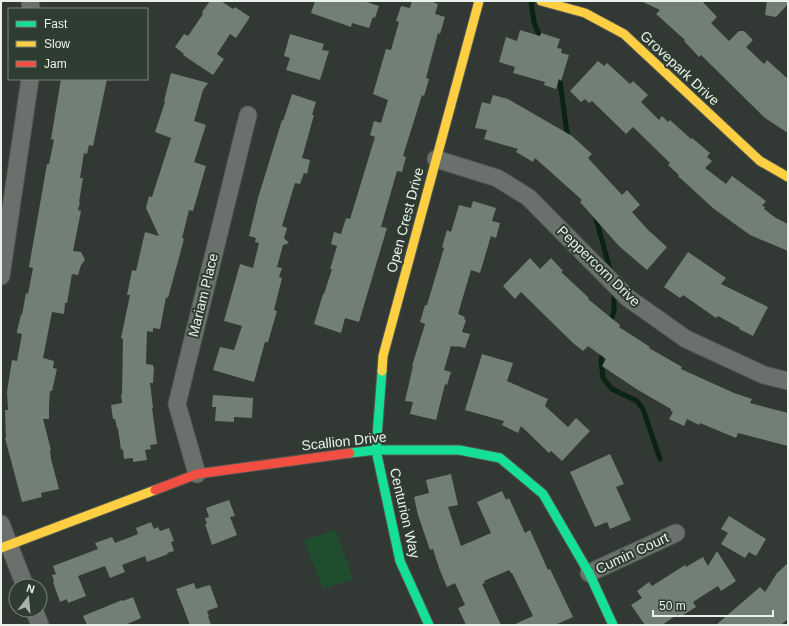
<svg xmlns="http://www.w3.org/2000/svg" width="789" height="626" viewBox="0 0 789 626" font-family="Helvetica,sans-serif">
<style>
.pitch{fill:#1f4e2e}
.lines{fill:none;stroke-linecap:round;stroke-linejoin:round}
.stream{stroke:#0a2312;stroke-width:5}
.building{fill:#727f74}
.street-casing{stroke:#505651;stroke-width:19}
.fast-casing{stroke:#505651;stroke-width:11}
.slow-casing{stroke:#505651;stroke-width:11}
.jam-casing{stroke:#505651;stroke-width:11}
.street{stroke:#6a706b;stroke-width:17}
.fast{stroke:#16e098;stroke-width:9}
.slow{stroke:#ffcf43;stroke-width:9}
.jam{stroke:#f24e42;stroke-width:9}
.labels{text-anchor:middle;stroke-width:4;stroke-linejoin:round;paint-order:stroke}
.street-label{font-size:14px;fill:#e9f2ea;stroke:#2e3c31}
</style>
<rect width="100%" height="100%" fill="#323833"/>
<path class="pitch" d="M336 530 353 579 323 589 304 540Z"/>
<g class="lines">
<g class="stream">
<path d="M531 1 534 22 542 42"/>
<path d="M556 73 560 82 568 140"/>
<path d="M595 215 611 273"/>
<path d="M610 324 614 311V291"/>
<path d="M603 349 601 361 603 378 612 389 637 401 643 409 660 459"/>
</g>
</g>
<g class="building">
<path d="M210 1H221L233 9 235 7 250 17 236 38 230 34 217 54 224 59 213 75 183 55 184 54 175 47 184 34 188 36 203 14 202 12Z"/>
<path d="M315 1H364L379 6 375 18 373 17 369 28 352 23 351 27 311 13Z"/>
<path d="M412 1H430L438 4 435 14 445 17 440 34 438 33 426 78 429 79 424 96 422 95 403 156 406 157 402 172 397 171 381 227 387 228 359 322 345 318 341 333 314 324 323 294H324L332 269H330L337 246 331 244 334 232 341 234 346 218 350 219 375 137 370 135 374 121 381 123 388 100 373 94 386 49 391 50 399 22 396 21 401 6 410 8Z"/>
<path d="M641 1H702L717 17 711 23 729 41 739 31H744L753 40 746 47 764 64 767 60 788 79V133L765 118 701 55 699 57 684 41 685 40 656 14 660 10Z"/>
<path d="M767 1H788V4L776 17 765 15Z"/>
<path d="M520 30 540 36 541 33 560 39 557 48 562 49 561 53 569 55 561 81 559 79 556 89 544 85 545 82 513 73 515 67 499 62 506 37 517 41Z"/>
<path d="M290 34 324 44 322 50 329 51 320 80 286 70 290 58 284 56Z"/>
<path d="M598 61 604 66 607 63 630 84 633 81 648 95 641 102 659 120 662 116 668 122 670 120 691 139 692 138 710 153 707 157 712 161 705 168 726 184 732 176 766 201 762 206 765 207 764 209 776 218 788 224V251L750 235 714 209 678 176 679 175 668 165 670 163 633 127 626 134 592 101 589 103 585 99 581 102 570 91Z"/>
<path d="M171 73 208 83 203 90 194 121 206 125 194 162 206 166 193 211 189 210 182 238 184 239 168 298 166 297 160 329 153 328V332L147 331 146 364 153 365V367H154L153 383H150L153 408H152L157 444 150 445 151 449 145 450 147 460 133 462V458L124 459 123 449 121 450 118 428H117L115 419H113L111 405 122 403 121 394H122L123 339 121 338 130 295H127L132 270 136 271 145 232 159 236 146 208 149 196 152 197 171 138 155 132 165 102 164 101Z"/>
<path d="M61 79H107L93 146 89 145 87 154 84 153 80 178H83L79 202H80L78 210 81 211 73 251 81 252 85 260 81 265 78 275 72 274 67 303H65L64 314 52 312 43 358 54 361 53 368 57 369 52 391H50L49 405V419H43L51 450H50L51 459 59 489 41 493 42 497 22 502 5 438H6L5 410H8L7 392 12 360 17 361 22 334 17 333V331L21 315H22L26 293 28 294 33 268 29 267 47 164H49L54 140 51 139Z"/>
<path d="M292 94 316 102 312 115H314L302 158 310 160 307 174 304 173 300 184 295 183 282 226 287 228 284 238 289 243 283 245 277 267 282 268 279 277 282 278 274 310 277 311 268 342H265L254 382 213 370 220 347 234 350 242 326 224 321 240 264 253 268 259 243 255 242 256 238 249 236 258 198 282 120 283 121Z"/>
<path d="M493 95 508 99 572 136 592 154 588 158 622 195 627 190 640 205 632 212 648 230 667 247 647 270 619 246 580 202 582 200 535 158 533 162 516 152 518 149 484 139 487 130 475 128 482 102 490 104Z"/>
<path d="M473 201 496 208 492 221 500 223 496 238 491 236 480 273 471 270 458 314 465 317 464 319 466 320 462 332 470 334 465 348 457 346V347L451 346 444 370 451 372 447 385 445 384 436 420 410 414 413 402 405 401 413 366H412L425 324 420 322 425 305H427L444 248 442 247 447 230 451 232 459 205 471 208Z"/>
<path d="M688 252 726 278 721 284 768 307 753 336 739 329 740 328 718 316 716 318 683 295 680 298 664 287Z"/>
<path d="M530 258 540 269 551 258 563 271 561 272 589 298 588 299 620 325 619 327 650 347 649 348 682 367 681 369 734 393 752 399 750 403 788 413V446L738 433 736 438 700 423 699 425 687 419 684 426 669 419 673 412 671 411V409L638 390 602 366 606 359 588 346 583 351 573 343 521 292 515 299 503 286Z"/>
<path d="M482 354 513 363 507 381 548 399 545 406 568 427 576 418 590 431 562 461 551 451 549 453 521 426 518 433 502 425 504 421 465 410Z"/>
<path d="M213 395 253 398 252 418 234 417V422L215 421 216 407H212Z"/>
<path d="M610 454 624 484 616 487 631 520 610 529 607 522 595 527 570 472Z"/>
<path d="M451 474 458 505 448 507 461 546 491 533 477 502 502 491 506 500 509 498 525 533 530 530 548 570 550 569 573 617 555 625H513L533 616 512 573H511L509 570 484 581 485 583 482 584 501 625H466L458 608 465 605 455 583 447 587 439 568 433 549 430 550 418 515 414 497 429 493 426 480Z"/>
<path d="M229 500 235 516 230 517 237 535 212 545 205 524H207L205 518 209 517 206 508Z"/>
<path d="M729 516 766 539 756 556 749 552 745 558 721 544 728 533 721 529Z"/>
<path d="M151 522 154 529 158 527 160 531 169 528 174 541 171 542 174 551 167 553 168 554 147 562 145 556 122 565 125 572 110 578 105 566 78 576 86 596 68 603 67 599 60 602 53 582 54 581 52 575 56 574 53 566 98 549 95 543 112 537 115 543 138 534 136 528Z"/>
<path d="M717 551 736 581 721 591 718 586 693 602 696 607 680 617 678 614 662 625H645L631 605 642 598 637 591 649 582 652 586 685 565 686 567 703 557 708 566Z"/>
<path d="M788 563V619L781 625H716L760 587 765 592 777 573Z"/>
<path d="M194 583 196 589 210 585 218 607 207 611 209 616H208L211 625H190L176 589Z"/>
<path d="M133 597 141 618 125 625H87L83 616 122 600 123 601Z"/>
</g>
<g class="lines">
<defs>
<g id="street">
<path d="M30 1 31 9"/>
<path d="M436 159 497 178 528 197 628 298 686 339 764 375 788 381"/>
<path d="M1 276 30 79"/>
<path d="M197 474 177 404 248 115"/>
<path d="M1 524 25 586"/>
<path d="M589 573 676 533"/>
<path d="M34 610 40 625"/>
</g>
<g id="fast">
<path d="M382 371 376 450 400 561 429 625"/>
<path d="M350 453 376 450H459L500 458 543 494 589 573 613 625"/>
</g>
<g id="slow">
<path d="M541 1 585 13 624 34 760 161 788 177"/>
<path d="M382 371 383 356 479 1"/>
<path d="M1 548 155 490"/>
</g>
<path id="jam" d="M155 490 197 474 350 453"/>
</defs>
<use href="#street" class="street-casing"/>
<use href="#fast" class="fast-casing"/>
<use href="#slow" class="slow-casing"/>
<use href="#jam" class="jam-casing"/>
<use href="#street" class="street"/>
<use href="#fast" class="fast"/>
<use href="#slow" class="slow"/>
<use href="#jam" class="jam"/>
</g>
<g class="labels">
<g class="street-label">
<text transform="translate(680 68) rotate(43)" y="5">Grovepark Drive</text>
<text transform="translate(405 220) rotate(-75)" y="5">Open Crest Drive</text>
<text transform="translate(599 266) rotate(44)" y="5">Peppercorn Drive</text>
<text transform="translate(203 295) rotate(-76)" y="5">Mariam Place</text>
<text transform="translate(344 441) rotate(-6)" y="5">Scallion Drive</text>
<text transform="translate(405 513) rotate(77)" y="5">Centurion Way</text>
<text transform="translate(632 553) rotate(-25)" y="5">Cumin Court</text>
</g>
</g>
<rect width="789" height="626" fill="none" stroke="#e9f2ea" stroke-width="4"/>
<rect x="8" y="8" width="140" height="72" fill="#2e3c31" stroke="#79857b"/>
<rect x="16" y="21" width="20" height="6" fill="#16e098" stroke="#79857b"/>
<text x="44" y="28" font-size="12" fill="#e9f2ea">Fast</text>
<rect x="16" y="41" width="20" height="6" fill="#ffcf43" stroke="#79857b"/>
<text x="44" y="48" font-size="12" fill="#e9f2ea">Slow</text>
<rect x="16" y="61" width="20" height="6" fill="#f24e42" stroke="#79857b"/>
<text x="44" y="68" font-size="12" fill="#e9f2ea">Jam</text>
<g transform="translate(28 598) rotate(16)"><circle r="19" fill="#2e3c31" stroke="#79857b"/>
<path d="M0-3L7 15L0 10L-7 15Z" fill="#a9b1aa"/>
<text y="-6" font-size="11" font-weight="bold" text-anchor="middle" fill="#e9f2ea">N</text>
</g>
<path d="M653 610v6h120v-6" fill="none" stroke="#e9f2ea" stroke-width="2"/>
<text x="659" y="610" font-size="12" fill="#e9f2ea" stroke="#2e3c31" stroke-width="3" paint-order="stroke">50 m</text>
</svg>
